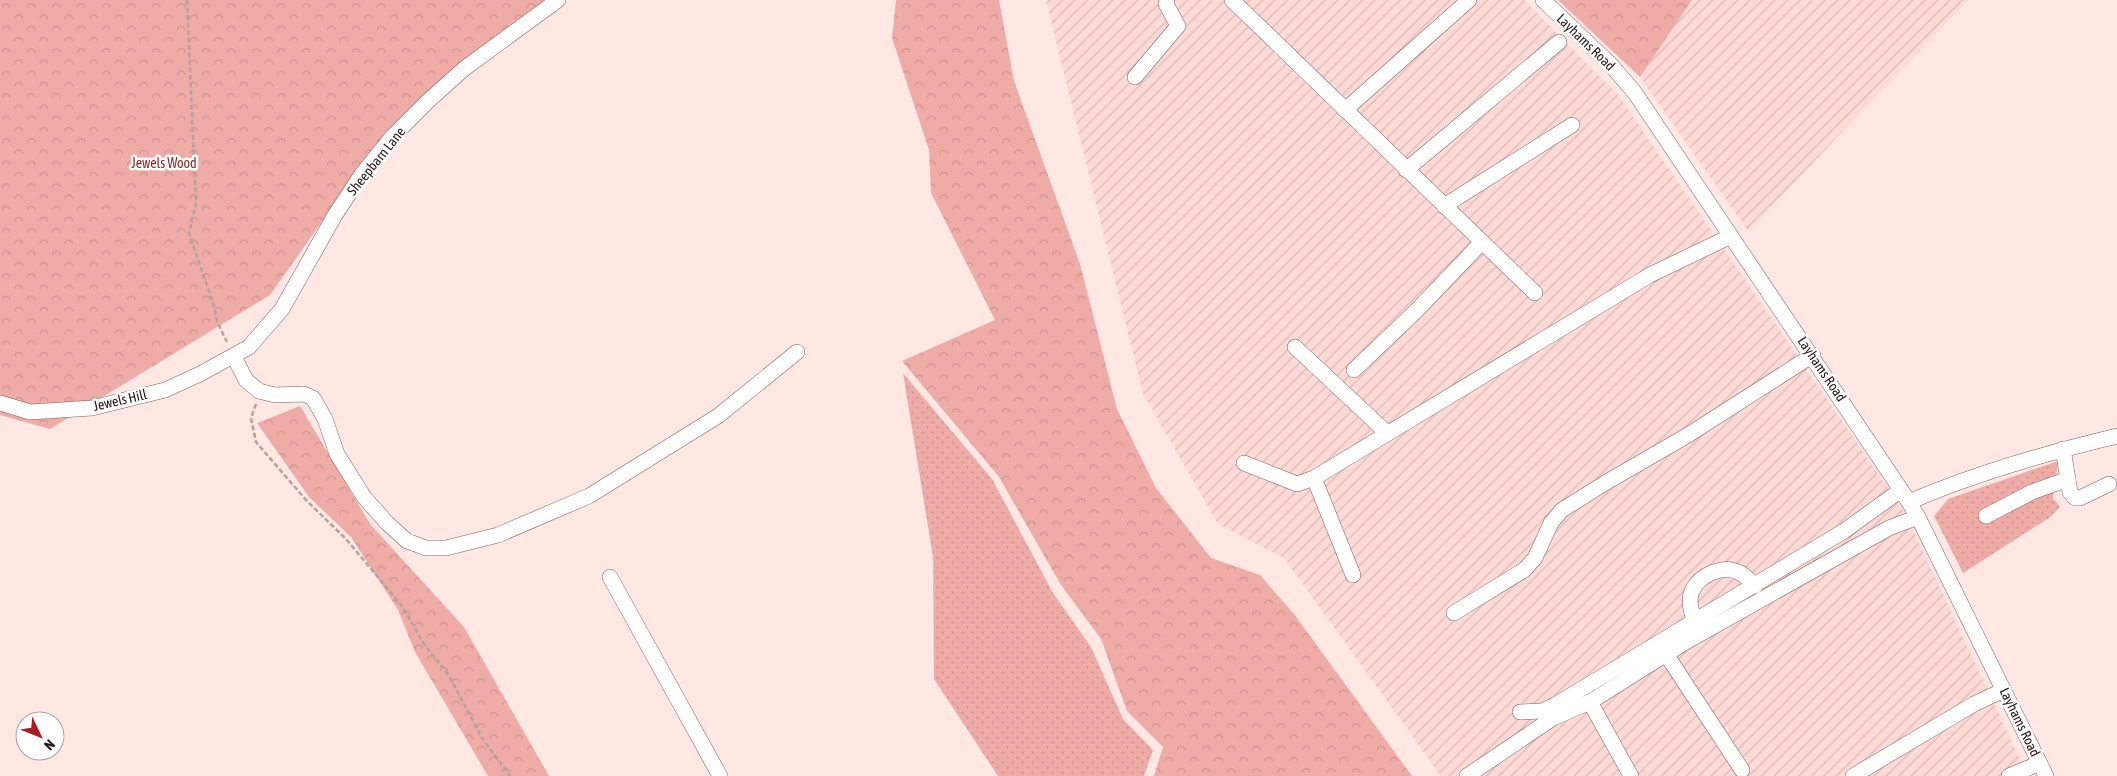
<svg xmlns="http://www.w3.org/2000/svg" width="2117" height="776" viewBox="0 0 2117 776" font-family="'Asap Condensed',sans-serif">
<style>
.industrial{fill:url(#industrial-furrows)}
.grass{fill:url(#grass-dots)}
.forest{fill:url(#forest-crowns)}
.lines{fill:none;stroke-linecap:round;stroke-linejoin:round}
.minor-casing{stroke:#7e5d5a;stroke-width:16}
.path{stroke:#b6a19f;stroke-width:2.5;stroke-dasharray:5 2.5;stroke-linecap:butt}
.minor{stroke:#fff;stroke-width:15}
.labels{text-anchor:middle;stroke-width:5;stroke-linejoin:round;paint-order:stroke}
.street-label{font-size:14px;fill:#241715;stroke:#fff}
.park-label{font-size:14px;fill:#8b2828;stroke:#fff}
</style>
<defs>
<pattern id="industrial-furrows" width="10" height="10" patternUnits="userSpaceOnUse" patternTransform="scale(1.25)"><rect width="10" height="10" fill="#ffd9d5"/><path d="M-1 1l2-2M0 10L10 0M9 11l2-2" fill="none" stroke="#dabab6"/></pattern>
<pattern id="grass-dots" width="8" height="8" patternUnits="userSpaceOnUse" patternTransform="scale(1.25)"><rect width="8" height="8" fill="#efaca6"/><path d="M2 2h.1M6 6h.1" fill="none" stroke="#cd938e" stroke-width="1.8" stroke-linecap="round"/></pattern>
<pattern id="forest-crowns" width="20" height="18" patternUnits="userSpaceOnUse" patternTransform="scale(1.25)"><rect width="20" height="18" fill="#efaca6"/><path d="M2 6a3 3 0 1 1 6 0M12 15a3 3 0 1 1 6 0" fill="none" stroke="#cd938e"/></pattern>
</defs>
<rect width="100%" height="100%" fill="#ffe7e4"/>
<g class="industrial">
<path d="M1046 0H1524L1619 96 1905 513 2028 776H1441L1284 558 1218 524 1143 394Z"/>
<path d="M1692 0H1968L1748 231 1640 77Z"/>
</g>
<g class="grass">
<path d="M903 373 992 479 1053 593 1091 647 1123 719 1153 750 1144 776H998L934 679 933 557Z"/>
<path d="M2058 461 2053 498 2060 507 2049 518 1963 573 1934 516 1948 499Z"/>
</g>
<g class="forest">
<path d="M0 0H546L387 130 270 295 50 429 0 415Z"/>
<path d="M896 0H999L1014 81 1080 264 1117 409 1156 488 1211 558 1260 575 1294 614 1412 776H1154L1163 747 1127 711 1101 639 1061 585 999 477 902 361 995 320 931 193 929 150 892 38Z"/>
<path d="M1558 0H1692L1640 77Z"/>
<path d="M300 406 370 524 464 627 549 776H488L415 652 398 610 351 537 309 497 257 423Z"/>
</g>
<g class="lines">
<defs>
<g id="minor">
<path d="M1232 0 1535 293"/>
<path d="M1543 0 1611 65 1635 93 1901 490 1918 517 2046 776"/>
<path d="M1135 77 1178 26 1166 4 1167 0"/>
<path d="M1345 110 1469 0"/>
<path d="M1406 170 1559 42"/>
<path d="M1444 206 1572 125"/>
<path d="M1295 347 1387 433"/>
<path d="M234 357 246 380 259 391 275 395 304 394 313 398 325 419 337 454 364 497 387 523 407 541 426 548H446L498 535 589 496 718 416 797 352"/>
<path d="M1354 370 1416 311 1482 242"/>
<path d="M0 403 30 412 92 408 165 390 200 374 249 347 282 309 335 215 362 174 393 136 428 101 465 68 558 0"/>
<path d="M2063 449 2070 492 2075 498H2080L2109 484"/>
<path d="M1244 463 1297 484 1314 478 1650 275 1731 236"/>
<path d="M1314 478 1353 575"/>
<path d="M1909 502C1976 473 2046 453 2117 436"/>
<path d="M1986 516 2032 492 2068 479"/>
<path d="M610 577 720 776"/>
<path d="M1454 613 1524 570 1535 558 1551 523 1562 510 1605 483 1688 435 1813 355"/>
<path d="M1695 621C1691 612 1688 601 1692 591 1700 574 1724 564 1740 573 1746 576 1750 581 1755 586"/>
<path d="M1666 654 1742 770"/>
<path d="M1520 712 1542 711 1555 705 1844 531 1901 490"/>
<path d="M1467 776 1553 718 1590 702"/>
<path d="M1631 776 1590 702 1684 643 1889 528 1918 517"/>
<path d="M1853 776 1974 704 2004 690"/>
<path d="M2009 776 2040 763"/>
</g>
</defs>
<use href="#minor" class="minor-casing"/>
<g class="path">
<path d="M187 0 196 204 189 233 214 306 217 321 227 342"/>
<path d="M256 404 251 418 256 442 306 500 346 539 402 606 424 644 448 674 482 738 510 776"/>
</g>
<use href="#minor" class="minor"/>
</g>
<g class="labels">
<g class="street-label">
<text transform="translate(1586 42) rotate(44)" y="5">Layhams Road</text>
<text transform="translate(376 161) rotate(-51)" y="5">Sheepbarn Lane</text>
<text transform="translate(1822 369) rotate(56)" y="5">Layhams Road</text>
<text transform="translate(120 400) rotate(-13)" y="5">Jewels Hill</text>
<text transform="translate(2020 722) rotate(64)" y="5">Layhams Road</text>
</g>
<g class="park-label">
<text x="164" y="168">Jewels Wood</text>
</g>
</g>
<g transform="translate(40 736) rotate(133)"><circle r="24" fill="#ffffff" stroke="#a7a2a1"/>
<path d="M0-4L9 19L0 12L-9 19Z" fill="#ad1a23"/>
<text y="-8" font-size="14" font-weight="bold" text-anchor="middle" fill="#241715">N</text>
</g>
</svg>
